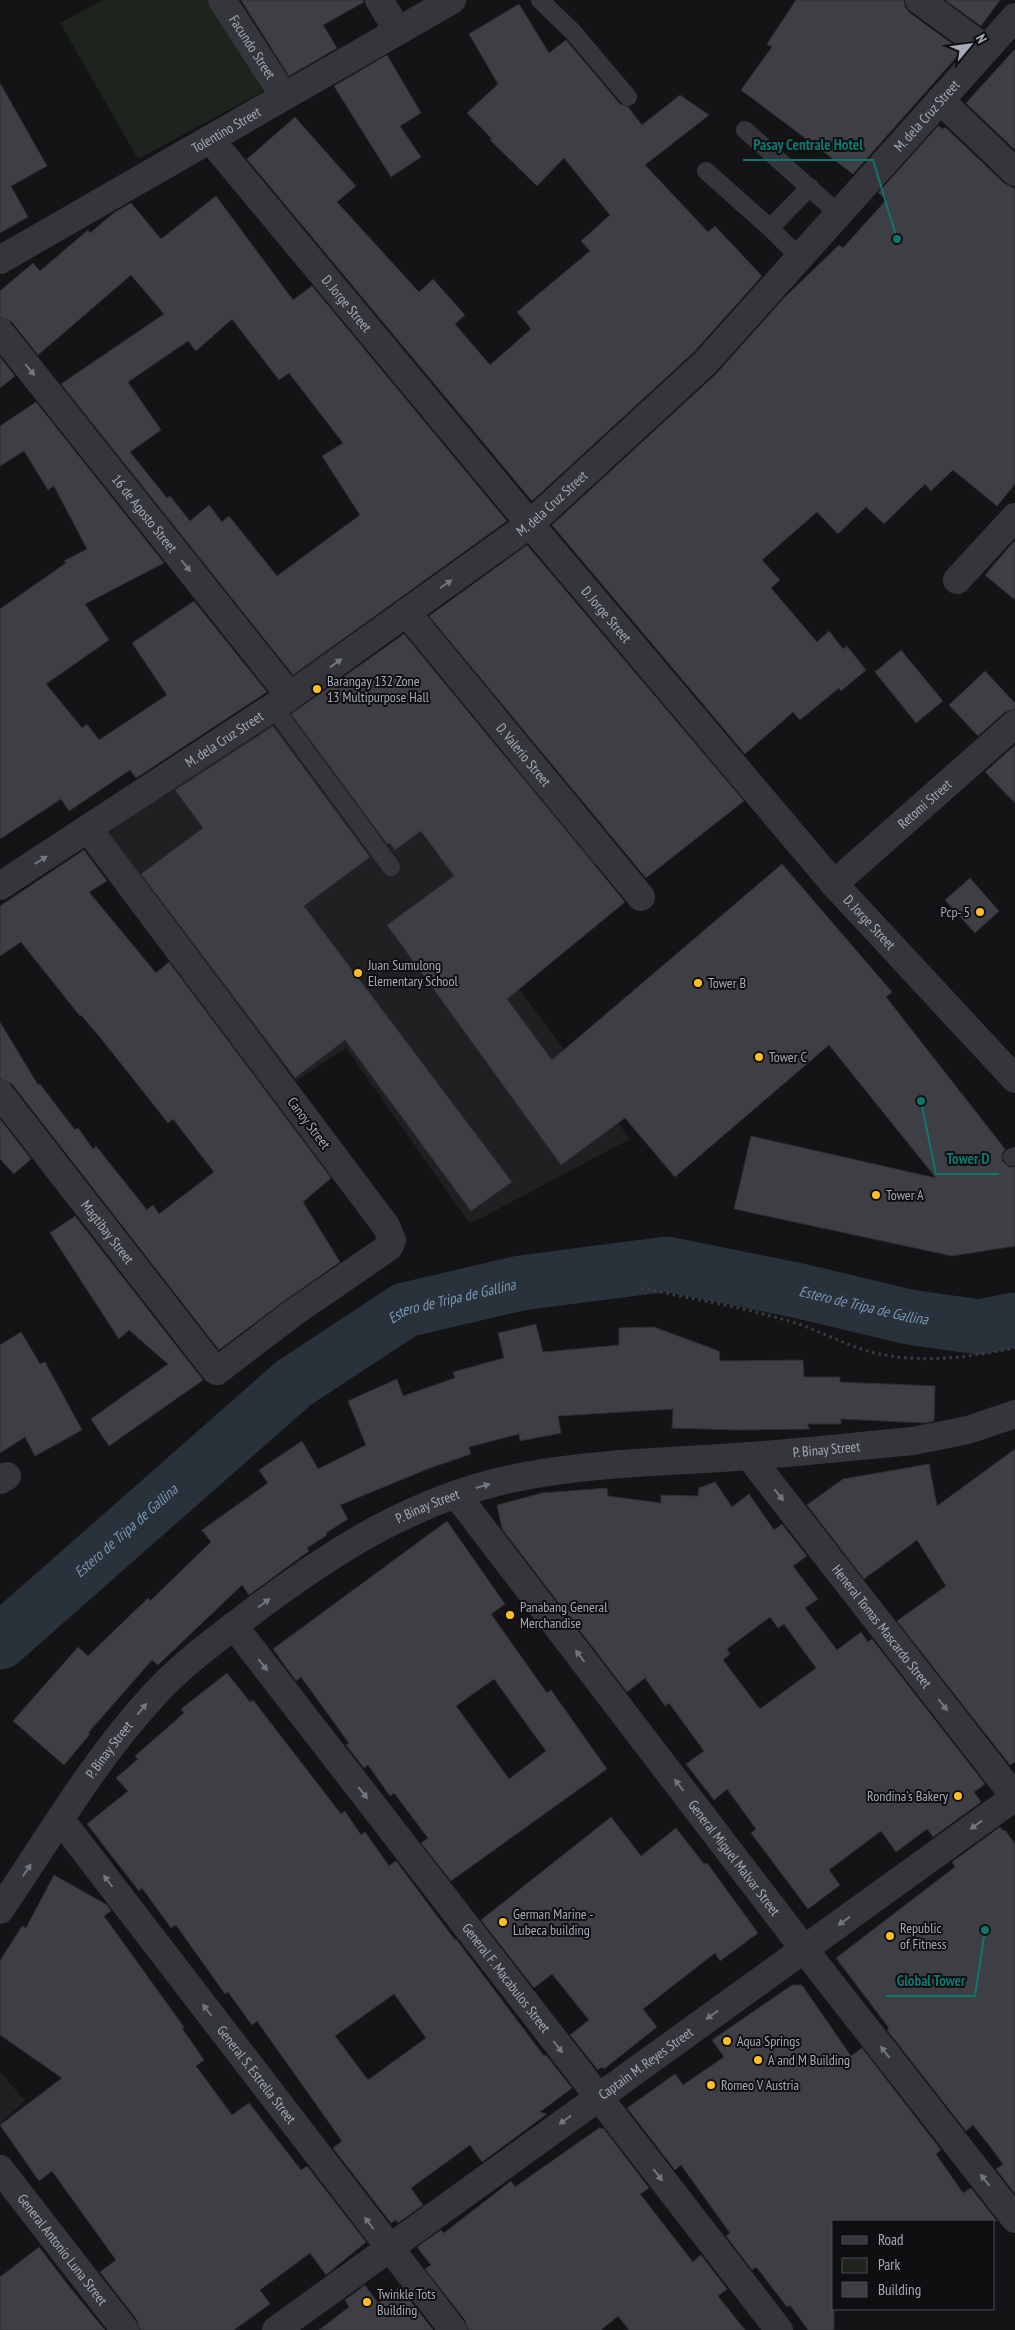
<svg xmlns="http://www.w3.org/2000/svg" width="1015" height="2330" viewBox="0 0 1015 2330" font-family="'PT Sans Narrow',sans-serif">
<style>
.built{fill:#202023}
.green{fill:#1c241d}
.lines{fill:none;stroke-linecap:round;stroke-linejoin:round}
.river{stroke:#29323b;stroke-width:55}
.building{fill:#3e3f44;stroke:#2e2e32;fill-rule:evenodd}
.path{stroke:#3b3d43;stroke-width:3;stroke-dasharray:2.5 4;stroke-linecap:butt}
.service{stroke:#35363b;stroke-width:18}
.minor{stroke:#35363b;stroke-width:28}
.tertiary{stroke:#35363b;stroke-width:28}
.oneway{fill:#737680}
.poi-dot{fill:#ffbe23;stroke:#0f0f11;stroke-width:2}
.labels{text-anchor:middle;stroke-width:4;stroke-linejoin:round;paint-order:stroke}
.street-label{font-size:14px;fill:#a5aab8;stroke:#0f0f11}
.poi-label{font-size:14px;fill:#a5aab8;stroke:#0f0f11;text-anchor:start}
.water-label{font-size:15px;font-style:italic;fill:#7997b5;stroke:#0f0f11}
.leader{fill:none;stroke:#0f766e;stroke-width:2}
.callout-dot{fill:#0f766e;stroke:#0f0f11;stroke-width:2}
.callout-label{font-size:15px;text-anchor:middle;font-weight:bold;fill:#0f766e;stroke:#0f0f11;stroke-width:4;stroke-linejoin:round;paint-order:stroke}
</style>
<rect width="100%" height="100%" fill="#141416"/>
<g class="built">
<path d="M291 703 299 714 435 801 517 759 601 861 490 949 630 1139 470 1224 346 1048 296 1081 100 839Z"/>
<path d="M0 2072 25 2101 0 2123Z"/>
</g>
<path class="green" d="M103 0H210L264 91 138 159 60 23Z"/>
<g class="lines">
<path class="river" id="s1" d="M0 1642 294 1383 405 1310 521 1283 667 1264 800 1291 909 1317 979 1327 1015 1320"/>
</g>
<g class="building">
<path d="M241 0H363L364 2 323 25 337 48 289 76Z"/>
<path d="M796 0H904L905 7 910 13 962 51 853 174 741 90 772 47 767 44Z"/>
<path d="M945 0H1000L981 26Z"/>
<path d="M519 4 549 53 566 40 620 104 628 107 642 125 680 95 709 115 645 165 708 232 715 226 762 276 694 352 532 501 247 159 295 117 356 186 337 202 419 292 433 279 465 315 455 324 490 365 531 329 517 312 590 251 581 241 610 215 564 158 537 186 490 140 492 139 467 113 498 84 469 34Z"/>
<path d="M1015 49V150L966 103Z"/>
<path d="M387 55 421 113 400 126 421 157 391 177 334 86Z"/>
<path d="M0 83 47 166 11 186 28 217 0 233Z"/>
<path d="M938 126 943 129 945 127 1004 183 1015 189V484L997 506 953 470 931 491 925 484 884 524 866 507 838 534 817 512 762 560 780 580 771 588 817 642 829 631 843 649 847 646 866 670 841 691 839 688 800 720 793 712 745 754 552 525 716 374 784 298 839 245 843 248 887 199 878 193Z"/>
<path d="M216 196 293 300 312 286 507 521 293 675 61 384 164 314 131 275 38 355 12 322 0 317V291L33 263 40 271 88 230 90 233 115 212 131 203 161 239ZM232 319 279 380 289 373 343 443 322 456 360 515 277 576 229 516 222 522 209 505 190 521 170 496 167 498 130 452 161 430 128 382 188 341 196 351Z"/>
<path d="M0 357 15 376 0 388Z"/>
<path d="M36 402 164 563 85 604 109 640 46 684 82 728 87 724 99 740 167 695 132 643 194 601 267 692 136 778 130 770 69 811 61 799 0 839V609L66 563 64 561 87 549 54 486 48 490 24 451 0 466V426Z"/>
<path d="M1015 540V600L985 575Z"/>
<path d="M527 545 744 801 646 878 429 616Z"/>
<path d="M404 634 625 902 507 999 552 1060 782 864 892 992 886 997 1005 1149 1002 1154V1161L1009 1167H1015V1246L952 1256 734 1209 751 1136 936 1178 829 1045 675 1177 625 1118 561 1165 387 925 454 876 421 831 395 850 390 843 387 844 291 714Z"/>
<path d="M901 650 943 701 916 723 875 672Z"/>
<path d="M985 671 1015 703V709L1005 712 978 736 949 705Z"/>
<path d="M273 726 370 857 304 906 512 1182 471 1211 345 1040 295 1078 141 874 203 828 175 790Z"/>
<path d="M1015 745V803L985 772Z"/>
<path d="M84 850 107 881 89 892 156 973 169 962 331 1178 303 1202 340 1262 284 1301 219 1350 12 1084 0 1079V1022L38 1085 40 1084 75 1130 78 1128 93 1149 96 1146 147 1210 153 1205 159 1214 214 1172 173 1119 168 1123 103 1041 81 1015 80 1016 21 942 0 956V906Z"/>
<path d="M970 878 999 911 975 933 945 900Z"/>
<path d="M0 1119 31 1159 14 1174 0 1159Z"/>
<path d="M75 1216 203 1380 109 1446 91 1419 168 1364 129 1330 119 1339 50 1233Z"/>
<path d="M536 1324 543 1352 619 1345V1328L654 1327 719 1351 720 1361 803 1360 804 1377H840V1382L935 1386 934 1421 925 1423 841 1419V1424H807L810 1429 738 1430 672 1428 673 1409 558 1416 561 1433 520 1441 519 1434 469 1447 471 1454 430 1468 340 1505 348 1519 326 1533 327 1535 307 1548 309 1551 249 1595 242 1585 158 1665 152 1660 88 1733 90 1734 64 1765 13 1721 78 1647 88 1656 148 1598 150 1601 211 1542 202 1530 268 1483 259 1470 302 1441 318 1469 366 1445 348 1401 397 1379 403 1396 455 1378 453 1372 504 1358 498 1333Z"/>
<path d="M21 1332 40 1364 45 1362 82 1430 35 1456 25 1437 0 1453V1345Z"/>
<path d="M1015 1449V1762L1010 1765 897 1621 946 1586 917 1540 864 1579 807 1505 843 1479 929 1464 937 1506Z"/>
<path d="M715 1482 732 1507 749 1494 774 1530 782 1524 807 1556 793 1566 818 1599 805 1608 837 1650 861 1632 868 1642 872 1639 985 1784 974 1792 981 1802 933 1837 927 1829 896 1852 881 1831 829 1870 840 1885 808 1909 751 1833 756 1829 727 1789 714 1800 686 1764 704 1751 669 1703 665 1706 645 1678 627 1692 502 1529 497 1505 542 1493 607 1488 608 1496 661 1503V1495L698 1496 699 1488ZM770 1617 778 1628 784 1624 816 1668 760 1709 723 1660 730 1654 727 1649Z"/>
<path d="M447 1521 505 1604 491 1614 547 1693 551 1690 607 1769 451 1881 421 1843 428 1838 394 1793 390 1796 368 1765 364 1768 346 1745 349 1743 301 1677 296 1681 273 1649ZM494 1679 546 1751 509 1779 456 1706Z"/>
<path d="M227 1673 250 1702 253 1700 341 1814 345 1811 361 1835 365 1832 389 1866 396 1861 455 1940 456 1939 544 2056 546 2055 572 2088 540 2112 547 2114 482 2162 470 2145 411 2188 423 2205 398 2223 396 2220 391 2223 333 2148 342 2141 257 2021 252 2025 228 1992 225 1994 176 1925 171 1928 142 1888 139 1891 87 1824 128 1791 116 1778 138 1759 135 1756 184 1713 181 1709ZM394 1994 426 2038 368 2080 335 2036Z"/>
<path d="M611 1817 641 1856 676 1828 704 1864 707 1863 758 1933 720 1961 715 1953 643 2009 657 2027 604 2069 602 2067 598 2070 570 2035 589 2020 552 1974 534 1988 481 1920Z"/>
<path d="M1000 1827 1003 1831 1005 1830 1015 1844V2194L996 2169 1003 2164 989 2145 973 2125 966 2131 887 2030 889 2028 836 1958 955 1867 952 1862Z"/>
<path d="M54 1875 107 1905 111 1911 104 1916 184 2027 182 2028 204 2060 196 2066 232 2115 249 2103 301 2170 307 2166 366 2242 326 2275 310 2253 260 2290 270 2304 234 2330H140L137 2320 100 2272 116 2260 52 2171 39 2181 0 2125 62 2078 0 2035V1961L22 1926 26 1928Z"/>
<path d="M792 1985H802L851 2056 862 2048 941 2150 936 2154 963 2193 971 2188 997 2221H834V2330H808L790 2305 787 2307 761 2273 756 2267 752 2270 726 2236 730 2233 681 2165 675 2170 627 2108 675 2074 683 2085 724 2057 712 2040Z"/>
<path d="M599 2128 604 2129 649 2188 640 2194 693 2262 701 2255 727 2289 718 2296 745 2330H629L618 2316 601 2330H468L465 2320 425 2269 431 2265 417 2247 441 2230 444 2233 511 2181 515 2187Z"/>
<path d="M39 2247 68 2285 105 2330H0V2277Z"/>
<path d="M365 2285 378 2303 400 2287 433 2330H319L349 2307 345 2300Z"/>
</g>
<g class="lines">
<path class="path" d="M641 1288C688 1298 736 1306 782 1319 814 1327 843 1345 875 1353 922 1364 969 1357 1015 1348"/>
<g class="service">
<path d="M540 0 573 32 628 97"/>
<path d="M745 130 840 215"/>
<path d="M706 171 770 228 810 187"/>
<path d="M770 228 800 258"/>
<path d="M273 707 391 867"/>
<path d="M1012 1157 1015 1156"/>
</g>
<g class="minor">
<path id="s2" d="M222 0 284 96"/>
<path d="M379 0 398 31"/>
<path d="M919 0 986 49"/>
<path d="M940 100 1015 172"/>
<path id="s3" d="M210 139 530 524 834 884 1015 1079"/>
<path id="s4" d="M0 260 452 0"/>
<path id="s5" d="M0 332 290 696"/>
<path d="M957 580 1015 517"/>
<path id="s6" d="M406 612 641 897"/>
<path id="s7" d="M834 884 1015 724"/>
<path id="s8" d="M0 1094 215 1370 217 1371 293 1313 389 1247 392 1240 386 1226 89 830"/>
<path id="s9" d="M749 1456 1015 1797"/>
<path d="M0 1480 7 1476"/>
<path id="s10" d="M456 1494 804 1949 1015 2219"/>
<path id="s11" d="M234 1626 779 2330"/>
<path id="s12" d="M61 1820 453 2330"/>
<path id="s13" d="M0 1910C49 1838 94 1760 153 1696 180 1666 213 1642 244 1618 331 1552 416 1496 525 1476 599 1462 674 1462 749 1456 804 1452 858 1446 913 1441L968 1430 1015 1414"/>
<path id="s14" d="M0 2169 125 2330"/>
</g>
<g class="tertiary">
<path id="s15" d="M0 886 290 696 530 524 705 363 1015 17"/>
<path id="s16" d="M276 2330 1015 1797"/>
</g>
</g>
<defs><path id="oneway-solid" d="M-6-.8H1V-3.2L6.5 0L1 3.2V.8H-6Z" transform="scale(1.25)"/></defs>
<g class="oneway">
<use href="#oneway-solid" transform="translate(30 370) rotate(51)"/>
<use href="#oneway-solid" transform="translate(186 566) rotate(51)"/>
<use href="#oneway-solid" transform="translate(446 584) rotate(-35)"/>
<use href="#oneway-solid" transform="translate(336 663) rotate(-36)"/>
<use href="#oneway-solid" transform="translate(41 860) rotate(-32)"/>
<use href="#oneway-solid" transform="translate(483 1486) rotate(-16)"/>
<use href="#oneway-solid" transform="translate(779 1495) rotate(52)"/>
<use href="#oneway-solid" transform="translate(264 1603) rotate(-37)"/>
<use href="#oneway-solid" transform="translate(580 1656) rotate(-127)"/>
<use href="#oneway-solid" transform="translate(263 1665) rotate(52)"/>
<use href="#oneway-solid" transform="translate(943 1705) rotate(52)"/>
<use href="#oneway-solid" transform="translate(142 1709) rotate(-50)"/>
<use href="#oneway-solid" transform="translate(679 1785) rotate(-127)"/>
<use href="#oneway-solid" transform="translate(363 1793) rotate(52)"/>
<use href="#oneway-solid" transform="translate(976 1825) rotate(144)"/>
<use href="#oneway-solid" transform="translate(27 1870) rotate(-56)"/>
<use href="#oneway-solid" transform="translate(108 1881) rotate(-127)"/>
<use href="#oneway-solid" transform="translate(844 1921) rotate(144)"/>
<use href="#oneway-solid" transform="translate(207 2010) rotate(-127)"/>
<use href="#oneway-solid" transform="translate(712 2015) rotate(145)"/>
<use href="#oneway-solid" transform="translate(558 2047) rotate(52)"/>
<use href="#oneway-solid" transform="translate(885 2052) rotate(-128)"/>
<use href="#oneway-solid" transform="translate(565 2120) rotate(144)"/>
<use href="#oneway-solid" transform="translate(658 2175) rotate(52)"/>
<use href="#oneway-solid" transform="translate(985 2180) rotate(-128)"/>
<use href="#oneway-solid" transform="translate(369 2223) rotate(-127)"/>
</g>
<g class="poi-dot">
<circle cx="317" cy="689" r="5"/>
<circle cx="980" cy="912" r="5"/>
<circle cx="358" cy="973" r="5"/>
<circle cx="698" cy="983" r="5"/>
<circle cx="759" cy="1057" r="5"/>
<circle cx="876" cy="1195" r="5"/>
<circle cx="510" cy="1615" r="5"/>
<circle cx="958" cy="1796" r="5"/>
<circle cx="503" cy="1922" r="5"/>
<circle cx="890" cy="1936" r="5"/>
<circle cx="727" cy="2041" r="5"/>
<circle cx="758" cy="2060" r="5"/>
<circle cx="711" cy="2085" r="5"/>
<circle cx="367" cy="2302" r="5"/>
</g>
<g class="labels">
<g class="street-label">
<text dy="5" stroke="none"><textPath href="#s2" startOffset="56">Facundo Street</textPath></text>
<text dy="5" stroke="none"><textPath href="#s15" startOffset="1212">M. dela Cruz Street</textPath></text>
<text dy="5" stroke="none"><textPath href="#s4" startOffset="261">Tolentino Street</textPath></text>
<text dy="5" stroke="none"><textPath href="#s3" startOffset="214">D. Jorge Street</textPath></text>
<text dy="5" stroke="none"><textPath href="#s15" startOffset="672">M. dela Cruz Street</textPath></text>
<text dy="5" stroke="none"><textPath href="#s5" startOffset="232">16 de Agosto Street</textPath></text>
<text dy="5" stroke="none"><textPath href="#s3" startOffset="619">D. Jorge Street</textPath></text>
<text dy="5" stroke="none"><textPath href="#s15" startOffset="268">M. dela Cruz Street</textPath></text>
<text dy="5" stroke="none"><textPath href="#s6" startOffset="185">D. Valerio Street</textPath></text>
<text dy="5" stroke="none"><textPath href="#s7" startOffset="121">Retomi Street</textPath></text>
<text dy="5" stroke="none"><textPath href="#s3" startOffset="1024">D. Jorge Street</textPath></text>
<text transform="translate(309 1123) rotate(53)" y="5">Canoy Street</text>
<text dy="5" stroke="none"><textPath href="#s8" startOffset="175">Magtibay Street</textPath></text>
<text dy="5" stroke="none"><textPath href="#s13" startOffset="1004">P. Binay Street</textPath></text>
<text dy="5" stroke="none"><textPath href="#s13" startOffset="599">P. Binay Street</textPath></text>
<text dy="5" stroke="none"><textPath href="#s9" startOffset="216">Heneral Tomas Mascardo Street</textPath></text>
<text dy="5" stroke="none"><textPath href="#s13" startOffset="194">P. Binay Street</textPath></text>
<text dy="5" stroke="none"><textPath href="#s10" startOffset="458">General Miguel Malvar Street</textPath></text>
<text dy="5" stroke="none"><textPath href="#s11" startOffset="445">General F. Macabulos Street</textPath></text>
<text dy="5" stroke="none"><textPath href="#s16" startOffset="456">Captain M. Reyes Street</textPath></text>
<text dy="5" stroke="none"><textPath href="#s12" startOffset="321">General S. Estrella Street</textPath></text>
<text dy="5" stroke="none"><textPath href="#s14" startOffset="102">General Antonio Luna Street</textPath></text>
</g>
<g class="poi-label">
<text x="327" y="686">Barangay 132 Zone<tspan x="327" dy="16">13 Multipurpose Hall</tspan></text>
<text x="970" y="917" text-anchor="end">Pcp- 5</text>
<text x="368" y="970">Juan Sumulong<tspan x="368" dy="16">Elementary School</tspan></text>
<text x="708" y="988">Tower B</text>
<text x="769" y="1062">Tower C</text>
<text x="886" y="1200">Tower A</text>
<text x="520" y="1612">Panabang General<tspan x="520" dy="16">Merchandise</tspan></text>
<text x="948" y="1801" text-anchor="end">Rondina's Bakery</text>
<text x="513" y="1919">German Marine -<tspan x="513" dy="16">Lubeca building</tspan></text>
<text x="900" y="1933">Republic<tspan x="900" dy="16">of Fitness</tspan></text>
<text x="737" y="2046">Aqua Springs</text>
<text x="768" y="2065">A and M Building</text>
<text x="721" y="2090">Romeo V Austria</text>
<text x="377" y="2299">Twinkle Tots<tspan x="377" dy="16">Building</tspan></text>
</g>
<g class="water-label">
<text dy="5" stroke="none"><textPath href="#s1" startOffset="572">Estero de Tripa de Gallina</textPath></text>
<text dy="5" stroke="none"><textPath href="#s1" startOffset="992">Estero de Tripa de Gallina</textPath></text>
<text dy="5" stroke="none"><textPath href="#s1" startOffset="168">Estero de Tripa de Gallina</textPath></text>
</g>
</g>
<path class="leader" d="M897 239L873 160H743M921 1101L936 1174H999M985 1930L975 1996H886"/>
<g class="callout-dot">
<circle cx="897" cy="239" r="5"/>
<circle cx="921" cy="1101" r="5"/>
<circle cx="985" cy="1930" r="5"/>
</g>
<g class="callout-label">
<text x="808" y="150">Pasay Centrale Hotel</text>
<text x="968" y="1164">Tower D</text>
<text x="931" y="1986">Global Tower</text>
</g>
<rect x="832" y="2220" width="162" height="90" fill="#0f0f11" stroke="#4b4d54"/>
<rect x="842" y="2236" width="25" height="8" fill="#35363b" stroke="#4b4d54"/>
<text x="878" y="2245" font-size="15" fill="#a5aab8">Road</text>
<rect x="842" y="2258" width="25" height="15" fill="#1c241d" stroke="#4b4d54"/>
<text x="878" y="2270" font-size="15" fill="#a5aab8">Park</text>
<rect x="842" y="2282" width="25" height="15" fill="#3e3f44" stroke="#4b4d54"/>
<text x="878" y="2295" font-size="15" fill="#a5aab8">Building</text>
<g transform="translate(970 45) rotate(61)" stroke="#0f0f11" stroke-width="4" paint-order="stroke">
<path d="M0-4L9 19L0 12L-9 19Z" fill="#a5aab8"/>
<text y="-8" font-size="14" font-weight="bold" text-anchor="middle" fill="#a5aab8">N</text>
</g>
</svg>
